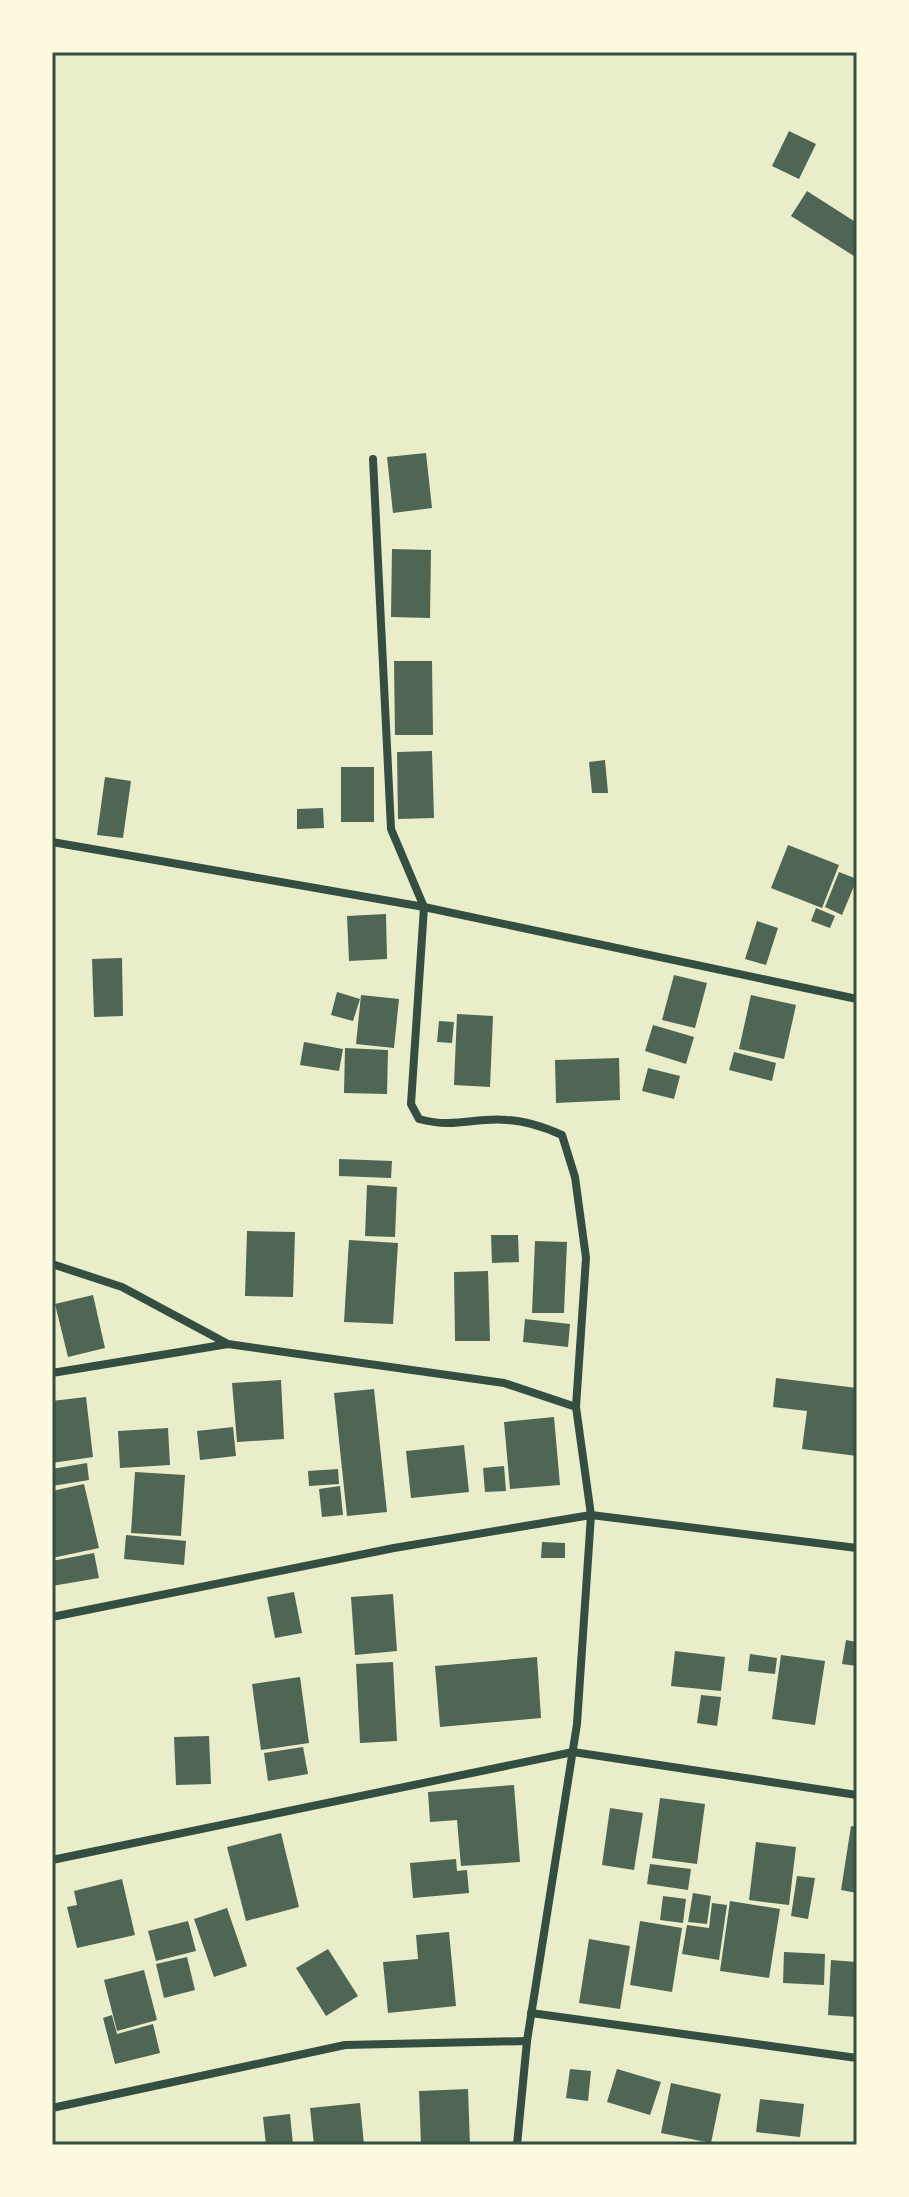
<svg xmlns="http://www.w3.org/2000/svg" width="909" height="2197" viewBox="0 0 909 2197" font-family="Quicksand,sans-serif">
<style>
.building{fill:#4f6655}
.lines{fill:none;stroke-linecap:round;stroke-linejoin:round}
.minor{stroke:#344e41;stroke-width:8}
.neatline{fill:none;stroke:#344e41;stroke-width:3}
</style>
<rect width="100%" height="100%" fill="#e9edc9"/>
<g class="building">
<path d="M789 131 816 144 799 179 772 166Z"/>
<path d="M807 191 857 223V258L791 216Z"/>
<path d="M426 453 432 508 393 513 387 457Z"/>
<path d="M392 549 431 550 430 618 391 617Z"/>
<path d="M394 661H432L433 735H395Z"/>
<path d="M432 751 434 818 398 819 397 752Z"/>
<path d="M605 760 608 793H592L589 762Z"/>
<rect x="341" y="767" width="33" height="55"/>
<path d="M105 777 131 781 123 838 97 835Z"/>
<path d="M323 808 324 828 297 829V809Z"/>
<path d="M788 845 839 865 822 908 771 888Z"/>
<path d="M839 872 857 879 842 915 825 907Z"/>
<path d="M816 908 835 916 830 928 811 921Z"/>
<path d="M386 914 387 959 349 961 347 916Z"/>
<path d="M757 921 778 928 766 965 745 959Z"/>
<path d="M122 958 123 1016 94 1017 92 959Z"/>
<path d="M674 975 707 983 695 1028 662 1020Z"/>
<path d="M337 992 360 999 353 1021 331 1015Z"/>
<path d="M361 995 399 999 394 1048 356 1044Z"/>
<path d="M751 995 796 1005 784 1059 739 1049Z"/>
<path d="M457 1014 493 1016 490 1087 454 1085Z"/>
<path d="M439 1021 454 1022 452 1043 437 1042Z"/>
<path d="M653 1025 694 1037 686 1064 645 1051Z"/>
<path d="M304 1042 343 1049 339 1071 300 1065Z"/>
<path d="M345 1048 388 1050 387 1094 344 1093Z"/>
<path d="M734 1052 776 1063 772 1081 729 1070Z"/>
<path d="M619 1058 620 1100 556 1103 555 1060Z"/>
<path d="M648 1068 680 1076 674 1099 642 1091Z"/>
<path d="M339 1159 392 1161 391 1178 339 1176Z"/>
<path d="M367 1185 397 1187 395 1237 365 1236Z"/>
<path d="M247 1231 295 1232 293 1297 245 1296Z"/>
<path d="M491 1235H518L519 1262 492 1263Z"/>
<path d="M349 1240 398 1243 393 1324 344 1322Z"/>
<path d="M535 1241 567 1242 564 1313H532Z"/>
<path d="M488 1271 490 1341H455L454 1272Z"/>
<path d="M93 1295 105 1348 68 1357 55 1304Z"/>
<path d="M525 1319 570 1324 568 1347 523 1342Z"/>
<path d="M776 1378 857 1388V1456L802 1449 807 1411 773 1407Z"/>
<path d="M281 1380 284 1439 237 1442 232 1383Z"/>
<path d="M374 1389 387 1512 347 1516 334 1393Z"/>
<path d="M86 1397 93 1457 52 1463V1401Z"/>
<path d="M554 1417 560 1485 510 1489 504 1422Z"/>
<path d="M233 1427 236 1456 200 1460 197 1431Z"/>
<path d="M168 1428 170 1465 120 1468 118 1431Z"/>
<path d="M464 1445 469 1492 411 1498 406 1451Z"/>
<path d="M87 1463 89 1480 52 1486V1469Z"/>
<path d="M504 1466 506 1491 485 1492 483 1468Z"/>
<path d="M338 1469 339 1484 309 1486 308 1471Z"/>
<path d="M135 1472 185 1475 181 1536 131 1533Z"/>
<path d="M84 1484 99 1548 52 1558V1491Z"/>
<path d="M340 1486 343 1515 322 1517 319 1489Z"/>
<path d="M126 1535 186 1541 184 1565 124 1559Z"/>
<path d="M542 1542 565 1543V1558H541Z"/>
<path d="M94 1553 99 1578 52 1586V1561Z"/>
<path d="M294 1592 302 1633 275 1638 267 1597Z"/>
<path d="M393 1594 397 1651 355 1655 351 1597Z"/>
<path d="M846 1640 857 1642V1666L842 1664Z"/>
<path d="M675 1651 725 1657 721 1691 671 1686Z"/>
<path d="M750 1654 777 1658 775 1674 748 1671Z"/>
<path d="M781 1655 825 1661 815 1725 772 1719Z"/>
<path d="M537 1657 541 1718 440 1727 435 1666Z"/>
<path d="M393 1662 397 1741 360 1743 356 1664Z"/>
<path d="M300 1677 309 1743 261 1750 252 1684Z"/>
<path d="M701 1695 721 1697 717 1726 697 1723Z"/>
<path d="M209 1736 211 1784 176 1785 174 1737Z"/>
<path d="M303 1747 308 1774 268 1781 264 1753Z"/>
<path d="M514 1785 520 1862 461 1866 457 1820 430 1822 428 1792Z"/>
<path d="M660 1798 705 1804 697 1864 652 1858Z"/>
<path d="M610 1808 643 1813 634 1870 602 1865Z"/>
<path d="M851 1826 857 1827V1893L841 1890Z"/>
<path d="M281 1833 299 1907 246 1921 227 1847Z"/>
<path d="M756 1842 796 1847 789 1905 749 1900Z"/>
<path d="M456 1859 457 1871 467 1870 469 1893 413 1898 410 1863Z"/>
<path d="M650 1864 691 1869 688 1890 647 1884Z"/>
<path d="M797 1876 815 1878 808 1919 791 1916Z"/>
<path d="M122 1879 135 1935 77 1948 67 1907 77 1905 74 1891Z"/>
<path d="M693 1893 711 1896 707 1924 688 1922Z"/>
<path d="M663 1896 686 1899 683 1923 660 1920Z"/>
<path d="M730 1901 780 1909 769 1978 720 1971Z"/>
<path d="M712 1903 727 1905 719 1960 682 1954 687 1925 709 1928Z"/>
<path d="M227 1908 247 1966 214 1977 194 1919Z"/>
<path d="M188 1921 196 1951 156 1961 148 1931Z"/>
<path d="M640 1921 682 1928 672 1992 630 1985Z"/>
<path d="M449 1932 456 2006 388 2013 383 1962 418 1959 416 1935Z"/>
<path d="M589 1939 630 1946 620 2009 579 2003Z"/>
<path d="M328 1949 358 1996 326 2016 296 1968Z"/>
<path d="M784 1952 825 1954 824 1985 783 1983Z"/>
<path d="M187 1957 195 1990 164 1998 156 1964Z"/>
<path d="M831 1960 857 1962V2017L828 2015Z"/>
<path d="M144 1970 157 2020 117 2031 104 1980Z"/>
<path d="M112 2015 117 2034 153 2024 160 2053 115 2064 103 2018Z"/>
<path d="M570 2069 591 2071 588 2101 566 2098Z"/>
<path d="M617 2069 661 2082 650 2115 607 2102Z"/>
<path d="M671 2083 721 2094 711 2143 661 2133Z"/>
<path d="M468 2089 470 2145H421L419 2091Z"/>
<path d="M760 2099 804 2104 800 2137 756 2132Z"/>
<path d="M360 2103 364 2145H314L310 2108Z"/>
<path d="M290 2114 293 2145H266L263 2117Z"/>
</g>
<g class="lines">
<g class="minor">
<path d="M373 459 391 829 424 907 411 1104 419 1119C456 1129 473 1117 507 1120 527 1121 544 1127 562 1135L575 1177 586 1258 576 1407 591 1515 577 1724 527 2041 517 2145"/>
<path d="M52 842 424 907 857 999"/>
<path d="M52 1264 122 1287 228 1344"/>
<path d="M52 1373 228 1344 504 1383 576 1407"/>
<path d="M52 1617 394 1548 591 1515 857 1548"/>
<path d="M52 1860 573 1752 857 1795"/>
<path d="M531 2013 857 2058"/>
<path d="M52 2108 345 2045 527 2041"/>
</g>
</g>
<rect width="909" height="2197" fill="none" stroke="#fefae0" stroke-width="108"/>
<rect x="54" y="54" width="801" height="2089" class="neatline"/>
</svg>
